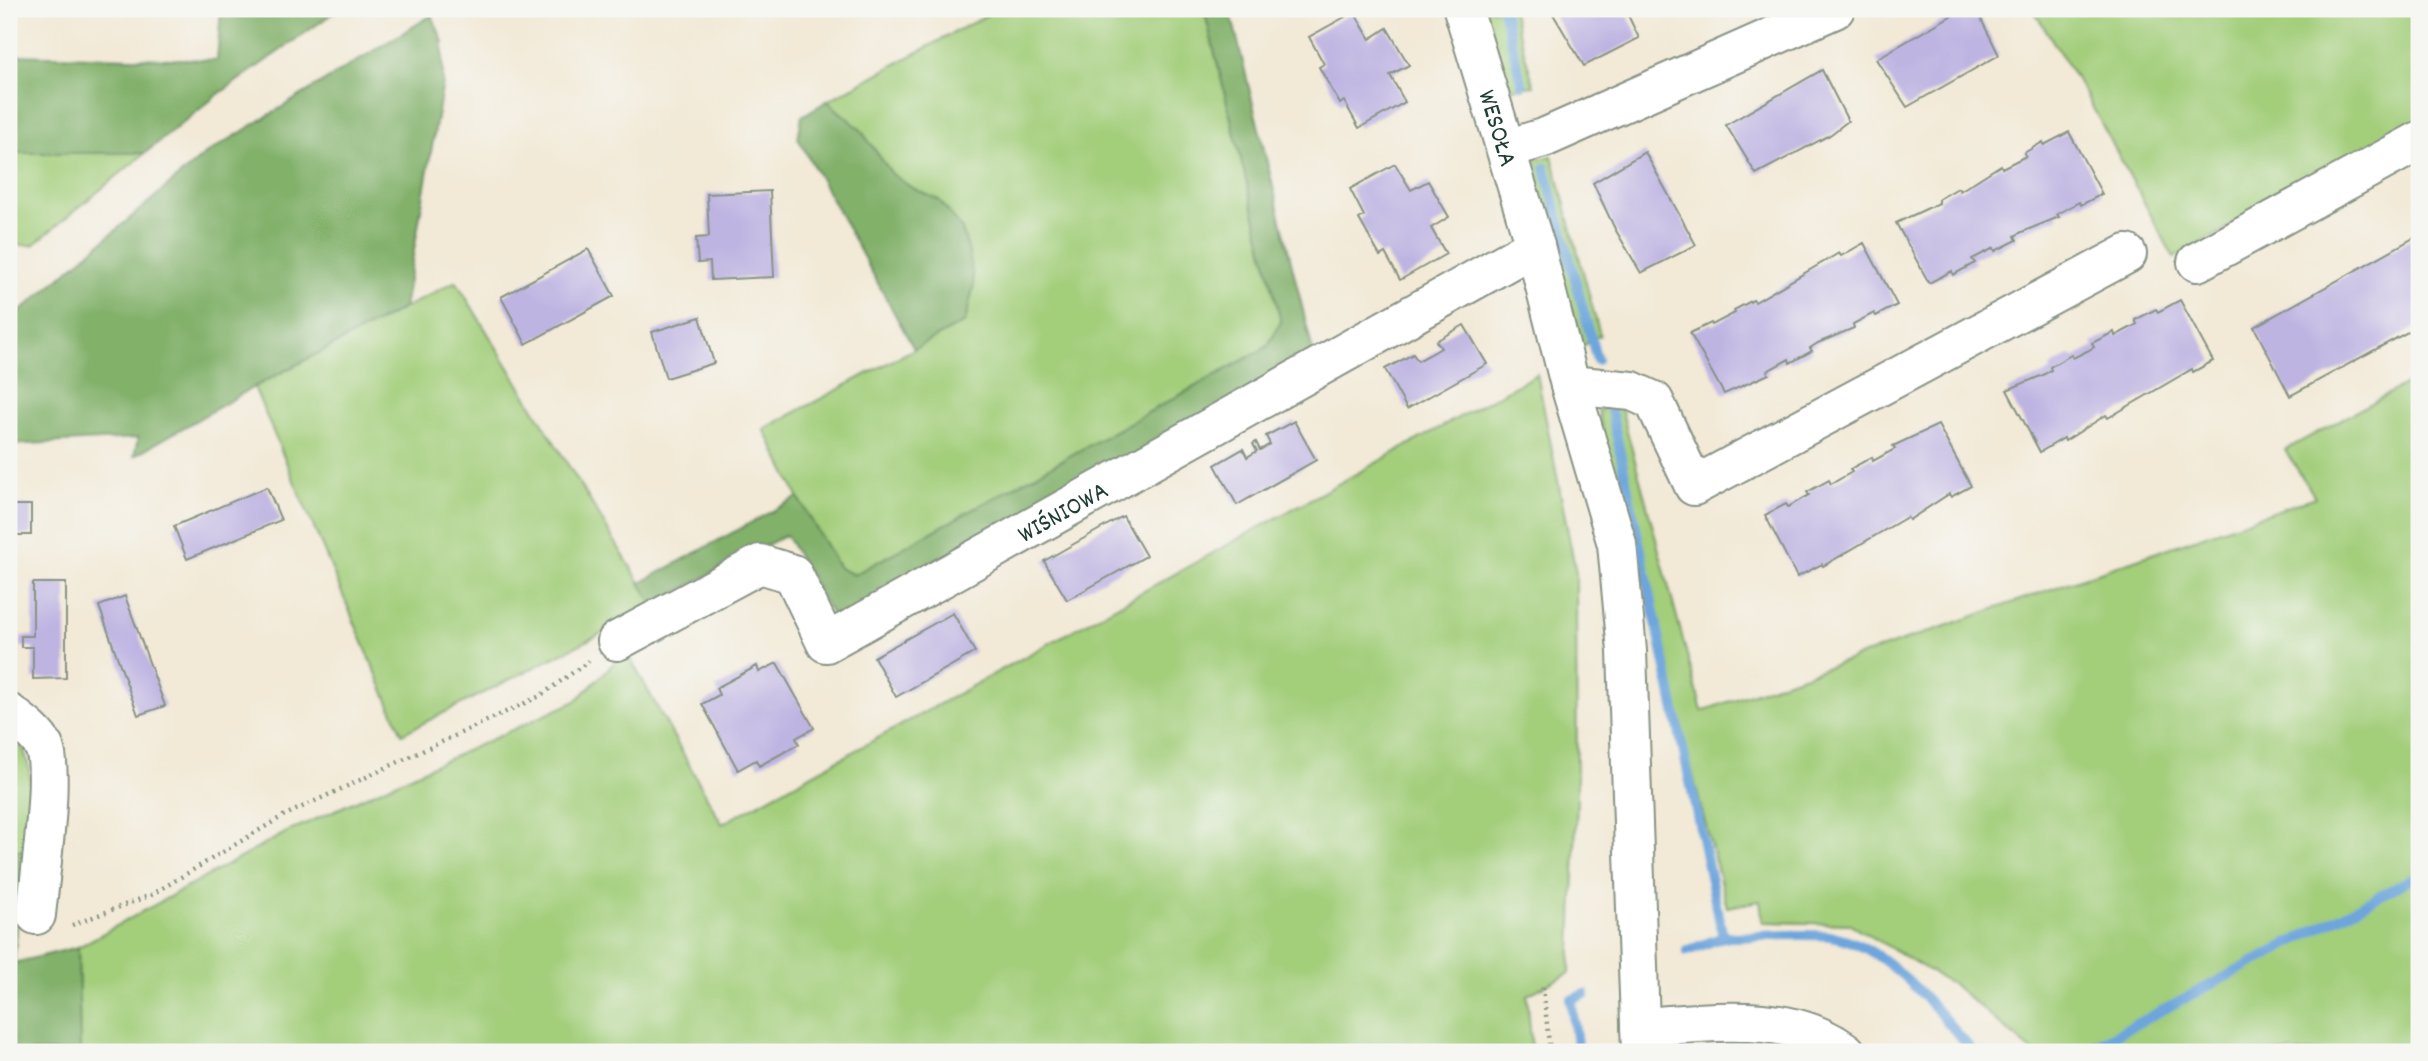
<svg xmlns="http://www.w3.org/2000/svg" width="2428" height="1061" viewBox="0 0 2428 1061" font-family="Dekko,sans-serif">
<style>
.green{fill:#a3ce7a;stroke:#618657;stroke-width:2}
.forest{fill:#82b16a;stroke:#50774f;stroke-width:2}
.lines{fill:none;stroke-linecap:round;stroke-linejoin:round}
.stream{stroke:#6da5dc;stroke-width:10}
.building{fill:#beb4e2}
.minor-casing{stroke:#889385;stroke-width:42}
.path{stroke:#889385;stroke-width:4.5;stroke-dasharray:2 5;stroke-linecap:butt}
.minor{stroke:#fff;stroke-width:38}
.labels{text-anchor:middle;stroke-width:7;stroke-linejoin:round;paint-order:stroke}
.street-label{font-size:26px;fill:#1f3d34;stroke:#f6f6f2}
</style>
<rect width="100%" height="100%" fill="#f6f6f2"/>
<filter id="ink" filterUnits="userSpaceOnUse"><feTurbulence type="fractalNoise" baseFrequency=".0143" numOctaves="2"/><feDisplacementMap in="SourceGraphic" scale="14" xChannelSelector="R" yChannelSelector="G"/><feConvolveMatrix kernelMatrix="1 2 1 2 8 2 1 2 1" color-interpolation-filters="sRGB"/></filter>
<filter id="wash" filterUnits="userSpaceOnUse"><feTurbulence type="fractalNoise" baseFrequency=".00686" numOctaves="4" result="noise"/><feDisplacementMap in="SourceGraphic" scale="28" xChannelSelector="R" yChannelSelector="G"/><feGaussianBlur stdDeviation="1.57" result="paint"/><feColorMatrix in="noise" values="0 0 0 0 0 0 0 0 0 0 0 0 0 0 0 0 0 1.4 0 .05"/><feComposite in="paint" operator="in"/></filter>
<g filter="url(#wash)">
<rect width="100%" height="100%" fill="#f2e9d6"/>
<g class="green">
<path d="M998 9H1204L1281 322 1267 347 854 575 839 568 798 497 764 429 965 322 962 229 939 200 912 188 892 174 860 129 827 101Z"/>
<path d="M1474 9H1512L1534 86 1510 89 1499 87Z"/>
<path d="M2033 9H2419V124L2174 258 2086 95Z"/>
<path d="M9 148 18 153H145L33 245H9Z"/>
<path d="M1552 156 1600 335 1581 347 1530 161Z"/>
<path d="M456 281 653 604 618 625 402 734 254 387Z"/>
<path d="M1537 374 1576 573 1577 799 1570 973 1527 995 1532 1052H80L78 947 287 832 576 701 626 651 722 824Z"/>
<path d="M2419 377V1052H2033L1955 986 1850 924 1763 922 1760 901 1727 907 1598 411 1619 401 1702 711 2315 497 2285 450Z"/>
<path d="M9 733C43 755 26 817 24 851L9 850Z"/>
</g>
<g class="forest">
<path d="M221 9H339L216 96 145 153H18L9 148V55L217 60Z"/>
<path d="M1204 9H1230L1314 356 836 622 786 535 653 604 640 583 798 497 839 568 854 575 1267 347 1281 322Z"/>
<path d="M432 15 443 42V83L404 308 254 387 134 456 138 438 9 445V321L204 155Z"/>
<path d="M827 101 860 129 892 174 912 188 939 200 962 229 969 252 974 285 965 322 914 349 798 138 802 116Z"/>
<path d="M9 850 24 851 14 963 78 947 80 1052H9Z"/>
</g>
<g class="lines">
<g class="stream">
<path d="M1503 9 1522 85"/>
<path d="M1545 168 1597 360"/>
<path d="M1608 396 1723 937 1687 951"/>
<path d="M1723 937C1758 937 1795 933 1830 936 1884 942 1940 1013 1973 1052"/>
<path d="M1578 1052 1571 1000 1585 994"/>
<path d="M2083 1052 2419 875"/>
</g>
</g>
<g id="blocks">
<g class="building">
<path d="M1550 9H1625L1639 38 1584 66Z"/>
<path d="M1963 9H1976L1999 55 1907 107 1876 59Z"/>
<path d="M1354 12 1370 39 1387 28 1409 65 1390 75 1405 102 1359 128 1344 101 1340 104 1319 67 1324 64 1309 37Z"/>
<path d="M1822 70 1848 121 1830 135 1756 174 1726 125Z"/>
<path d="M2069 132 2102 194 2081 205 2079 202 2057 214 2059 217 2022 232 2015 236 2017 240 1995 251 1994 248 1972 259 1975 263 1953 275 1952 271 1929 283 1896 223 1939 203V199L1958 188 1960 191 2001 165 2002 168 2026 156 2024 153 2043 142 2044 145Z"/>
<path d="M1645 152 1696 245 1641 273 1615 229 1593 183Z"/>
<path d="M1395 164 1411 190 1428 181 1449 217 1431 228 1446 254 1400 280 1385 253 1380 256 1359 219 1364 216 1350 189Z"/>
<path d="M770 191 774 277 711 280 710 262 698 263 696 238 709 237 707 194Z"/>
<path d="M2419 235V326L2290 396 2254 327Z"/>
<path d="M1864 243 1897 305 1876 316 1874 313 1853 324 1854 328 1818 343 1810 348 1812 351 1790 363 1789 359 1767 371 1769 374 1724 394 1690 333 1711 323 1712 325 1735 313 1734 310 1753 300 1755 302 1839 253 1841 256Z"/>
<path d="M588 249 614 296 526 344 501 297Z"/>
<path d="M2180 300 2213 361 2193 372 2192 369 2108 418 2106 415 2065 441 2064 438 2040 452 2007 390 2043 375 2051 370 2050 367 2071 355 2073 358 2087 351 2094 347 2092 343 2114 332 2115 336 2130 328 2137 324 2135 320 2156 309 2158 312Z"/>
<path d="M700 317 714 363 666 378 652 332Z"/>
<path d="M1464 325 1487 364 1407 409 1385 369 1413 354 1418 361 1429 355 1441 348 1436 341Z"/>
<path d="M1294 421 1316 460 1237 505 1215 465 1243 449 1247 457 1257 451 1253 444 1256 442 1260 450 1270 444 1266 436Z"/>
<path d="M1938 425 1971 486 1951 497 1949 494 1909 520 1907 517 1823 566 1822 564 1797 577 1765 515 1786 504 1788 507 1809 495 1807 492 1829 480 1831 484 1852 472 1850 469 1872 457 1873 461 1895 449 1893 446Z"/>
<path d="M267 487 281 520 187 559 174 526Z"/>
<rect x="9" y="505" width="22" height="30"/>
<path d="M1123 516 1146 556 1067 600 1044 561Z"/>
<path d="M33 583H66V678L33 679V647H21V636H33Z"/>
<path d="M125 596 165 706 138 715 99 606Z"/>
<path d="M953 613 975 652 896 697 874 657Z"/>
<path d="M777 663 814 728 796 738 799 744 759 766 756 760 738 770 702 704 719 695 716 688 757 666 759 672Z"/>
</g>
</g>
</g>
<g filter="url(#ink)">
<use href="#blocks" fill-opacity="0" stroke="#889385" stroke-width="2"/>
<g class="lines">
<defs>
<g id="minor">
<path id="s1" d="M1463 9 1535 246 1570 385 1617 544 1627 651 1641 1052"/>
<path d="M1507 149 1546 137 1835 9"/>
<path d="M2197 262 2419 141"/>
<path d="M1570 385 1632 391 1654 401 1694 486 2127 254"/>
<path id="s2" d="M617 641 760 564 793 574 826 643 1535 246"/>
<path d="M9 713C21 722 37 733 44 747 55 772 39 883 36 915"/>
<path d="M1640 1027C1708 1023 1788 1009 1846 1052"/>
</g>
</defs>
<use href="#minor" class="minor-casing"/>
<g class="path">
<path d="M72 925 151 895 283 816 540 696 589 661"/>
<path d="M1543 987 1550 1052"/>
</g>
<use href="#minor" class="minor"/>
</g>
</g>
<g class="labels">
<g class="street-label">
<text dy="9" stroke="none"><textPath href="#s1" startOffset="124">WESOŁA</textPath></text>
<text dy="9" stroke="none"><textPath href="#s2" startOffset="544">WIŚNIOWA</textPath></text>
</g>
</g>
<rect width="2428" height="1061" fill="none" stroke="#f6f6f2" stroke-width="35"/>
</svg>
